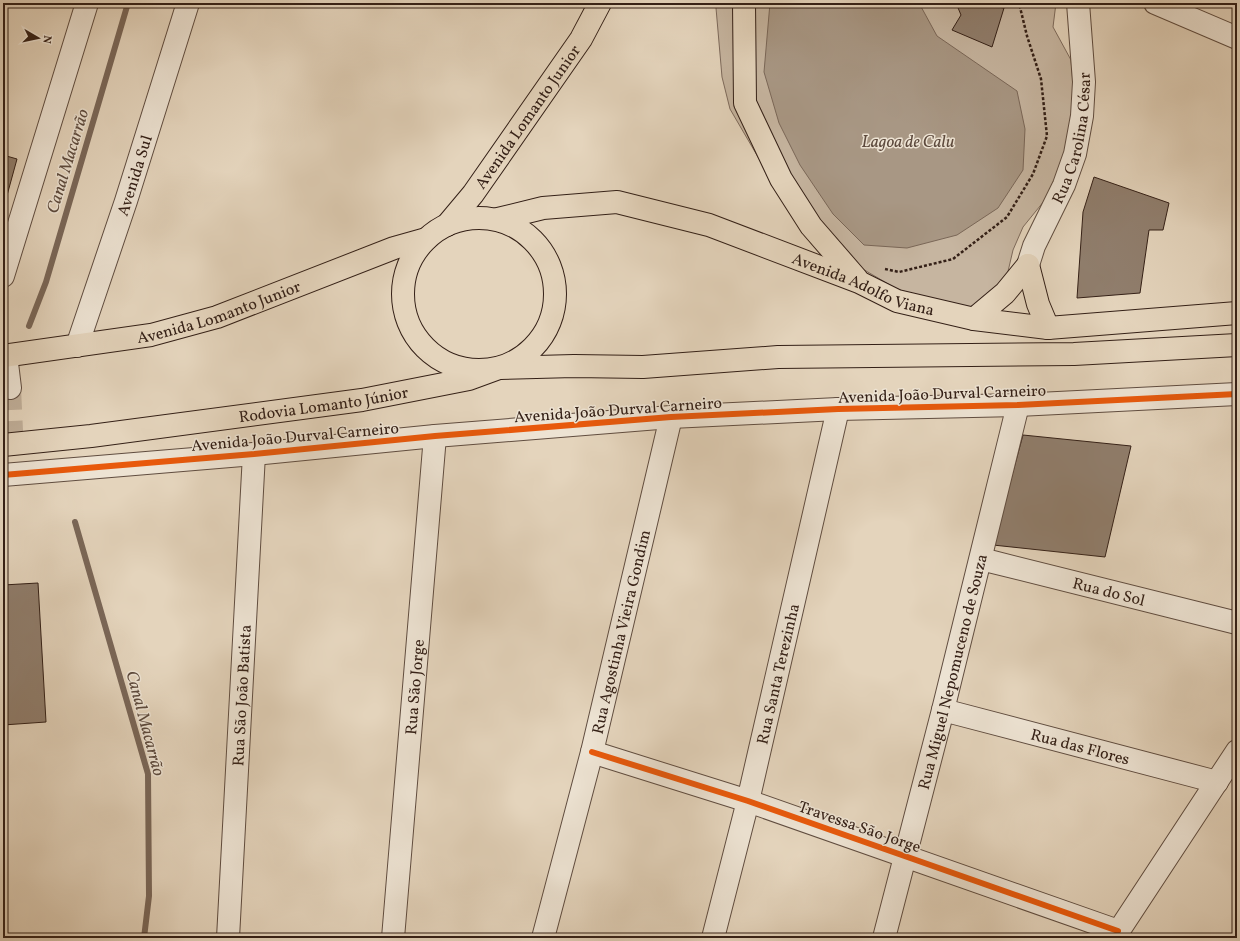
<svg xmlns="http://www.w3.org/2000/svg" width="1240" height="941" viewBox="0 0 1240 941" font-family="Vollkorn,serif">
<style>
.green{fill:#c6b5a0;stroke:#7d6a5c}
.water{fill:#a89784;stroke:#7a6758}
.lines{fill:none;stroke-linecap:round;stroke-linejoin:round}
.stream{stroke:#7a6758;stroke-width:6}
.building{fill:#907e6d;stroke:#342017}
.minor-tunnel{stroke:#c1b09b;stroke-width:22;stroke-dasharray:22 11;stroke-linecap:butt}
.minor-casing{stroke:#604d40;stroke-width:24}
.major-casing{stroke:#342017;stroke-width:24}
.highway-casing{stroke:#342017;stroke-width:24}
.path{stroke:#342017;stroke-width:2.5;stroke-dasharray:3 2;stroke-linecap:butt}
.minor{stroke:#ede3d3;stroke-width:22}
.major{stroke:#e4d4bc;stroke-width:22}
.highway{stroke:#e4d4bc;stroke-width:22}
.cycleway-casing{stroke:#ede3d3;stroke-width:8}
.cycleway{stroke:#e8590c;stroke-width:6}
.labels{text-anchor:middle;stroke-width:3;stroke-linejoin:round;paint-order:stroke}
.street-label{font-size:16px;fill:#342017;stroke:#ede3d3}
.water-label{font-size:17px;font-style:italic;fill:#5d4a3d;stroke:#ede3d3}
</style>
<rect width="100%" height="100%" fill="#e4d4bc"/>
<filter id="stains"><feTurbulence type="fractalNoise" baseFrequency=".005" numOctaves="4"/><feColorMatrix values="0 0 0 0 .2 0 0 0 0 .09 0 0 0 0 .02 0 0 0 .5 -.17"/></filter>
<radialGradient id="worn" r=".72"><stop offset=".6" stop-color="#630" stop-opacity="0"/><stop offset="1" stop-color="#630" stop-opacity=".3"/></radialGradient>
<path class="green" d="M716 3H1056L1053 27 1071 60 1076 119 1053 190 1023 227 1013 250 1006 280 982 303 962 309 942 305 895 288 844 258 772 181 730 109 722 77 716 8Z"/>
<path class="water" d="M770 3H919L937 36 1017 91 1025 129 1023 170 998 208 957 235 907 248 864 245 833 214 800 165 779 123 764 72Z"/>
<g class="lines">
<g class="stream">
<path d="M29 326 46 282 128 3"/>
<path d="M75 522 148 774 149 896 144 938"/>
</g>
</g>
<g class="building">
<path d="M956 3H984V5L1004 8 992 47 952 30 961 15Z"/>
<path d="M3 155 17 159 3 210Z"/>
<path d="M1094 177 1169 203 1163 230H1149L1140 293 1077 298 1083 212Z"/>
<path d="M1023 435 1131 446 1105 557 993 545Z"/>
<path d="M38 583 46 722 3 725V585Z"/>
</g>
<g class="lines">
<path class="minor-tunnel" d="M10 388 13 452"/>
<defs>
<g id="minor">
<path d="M1155 3 1237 38"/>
<path id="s1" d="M1028 265 1034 246 1064 185 1075 154 1082 116 1084 82 1078 3"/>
<path d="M3 276 87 3"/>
<path id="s2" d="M77 346 126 201 188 3"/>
<path d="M6 355 10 388"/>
<path d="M3 475 254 454 435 436 671 417 838 409 1018 405 1237 394"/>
<path id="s3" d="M981 559 1237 623"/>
<path id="s4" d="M943 710 1217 782"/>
<path d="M592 752 748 801 1118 931"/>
<path id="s5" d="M228 938 254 454"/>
<path id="s6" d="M393 938 435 436"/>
<path id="s7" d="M543 938 592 752 671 417"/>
<path id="s8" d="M713 938 748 801 838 409"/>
<path id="s9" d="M884 938 943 710 1018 405"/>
<path d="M1114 938 1237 751"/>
</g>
<g id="major">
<path d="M744 3 745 103 781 179 811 226 857 279"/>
<path id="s10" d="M498 219 543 208 617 202 709 225 859 282 897 301 974 319 1048 328 1237 313"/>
<path id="s11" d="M447 225 473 194 581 39 600 3"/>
<path d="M1028 265 1038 304 1048 328"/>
<path d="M974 319 1005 293 1028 265"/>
<path d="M499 368 574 366 643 367 778 357 1074 354 1237 345"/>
</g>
<g id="highway">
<circle cx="479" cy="294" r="76"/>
<path id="s12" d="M3 356 151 335 217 317 394 248 426 239"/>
<path id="s13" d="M3 445 91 436 362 400 469 379 499 368"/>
</g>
</defs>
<use href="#minor" class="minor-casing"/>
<use href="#major" class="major-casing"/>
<use href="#highway" class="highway-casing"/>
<path class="path" d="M885 269 899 272 953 259 1007 217 1033 174 1047 136 1041 79 1027 36 1019 3"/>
<use href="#minor" class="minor"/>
<use href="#major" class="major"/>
<use href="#highway" class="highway"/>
<defs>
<g id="cycleway">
<path d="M3 475 254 454 435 436 671 417 838 409 1018 405 1237 394"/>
<path d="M592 752 748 801 1118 931"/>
</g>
</defs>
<use href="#cycleway" class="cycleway-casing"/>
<use href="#cycleway" class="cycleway"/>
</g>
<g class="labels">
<g class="street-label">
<text dy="6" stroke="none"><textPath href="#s11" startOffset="135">Avenida Lomanto Junior</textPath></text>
<text dy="6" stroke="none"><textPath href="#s1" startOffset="136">Rua Carolina César</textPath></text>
<text dy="6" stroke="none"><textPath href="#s2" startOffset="180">Avenida Sul</textPath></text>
<text dy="6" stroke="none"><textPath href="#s10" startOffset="381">Avenida Adolfo Viana</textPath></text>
<text dy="6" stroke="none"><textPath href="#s12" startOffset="221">Avenida Lomanto Junior</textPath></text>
<text transform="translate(942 393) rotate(-2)" y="6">Avenida João Durval Carneiro</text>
<text dy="6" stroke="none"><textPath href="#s13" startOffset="323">Rodovia Lomanto Júnior</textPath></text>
<text transform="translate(618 409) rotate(-4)" y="6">Avenida João Durval Carneiro</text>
<text transform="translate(295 436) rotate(-5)" y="6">Avenida João Durval Carneiro</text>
<text dy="6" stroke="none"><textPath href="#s3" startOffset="132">Rua do Sol</textPath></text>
<text dy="6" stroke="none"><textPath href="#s7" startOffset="316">Rua Agostinha Vieira Gondim</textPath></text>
<text dy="6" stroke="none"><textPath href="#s9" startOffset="275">Rua Miguel Nepomuceno de Souza</textPath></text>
<text dy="6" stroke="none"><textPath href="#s8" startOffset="272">Rua Santa Terezinha</textPath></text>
<text dy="6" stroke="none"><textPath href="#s6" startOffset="252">Rua São Jorge</textPath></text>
<text dy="6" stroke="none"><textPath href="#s5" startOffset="243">Rua São João Batista</textPath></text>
<text dy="6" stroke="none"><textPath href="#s4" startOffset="142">Rua das Flores</textPath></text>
<text transform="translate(860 826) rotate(19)" y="6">Travessa São Jorge</text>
</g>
<g class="water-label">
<text x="908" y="147">Lagoa de Calu</text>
<text transform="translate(67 161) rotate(-73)" y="6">Canal Macarrão</text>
<text transform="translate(146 723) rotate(75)" y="6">Canal Macarrão</text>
</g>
</g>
<rect width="1240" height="941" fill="none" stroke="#e4d4bc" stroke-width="16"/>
<rect x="4" y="4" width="1232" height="933" fill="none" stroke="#342017" stroke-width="2"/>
<rect x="8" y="8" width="1224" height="925" fill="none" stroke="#342017"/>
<g transform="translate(38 38) rotate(99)" stroke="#ede3d3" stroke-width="3" paint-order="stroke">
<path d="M0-3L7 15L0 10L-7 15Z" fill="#342017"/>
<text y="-6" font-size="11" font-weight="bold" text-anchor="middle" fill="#342017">N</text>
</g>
<rect width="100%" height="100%" filter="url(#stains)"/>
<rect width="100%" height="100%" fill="url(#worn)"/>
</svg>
